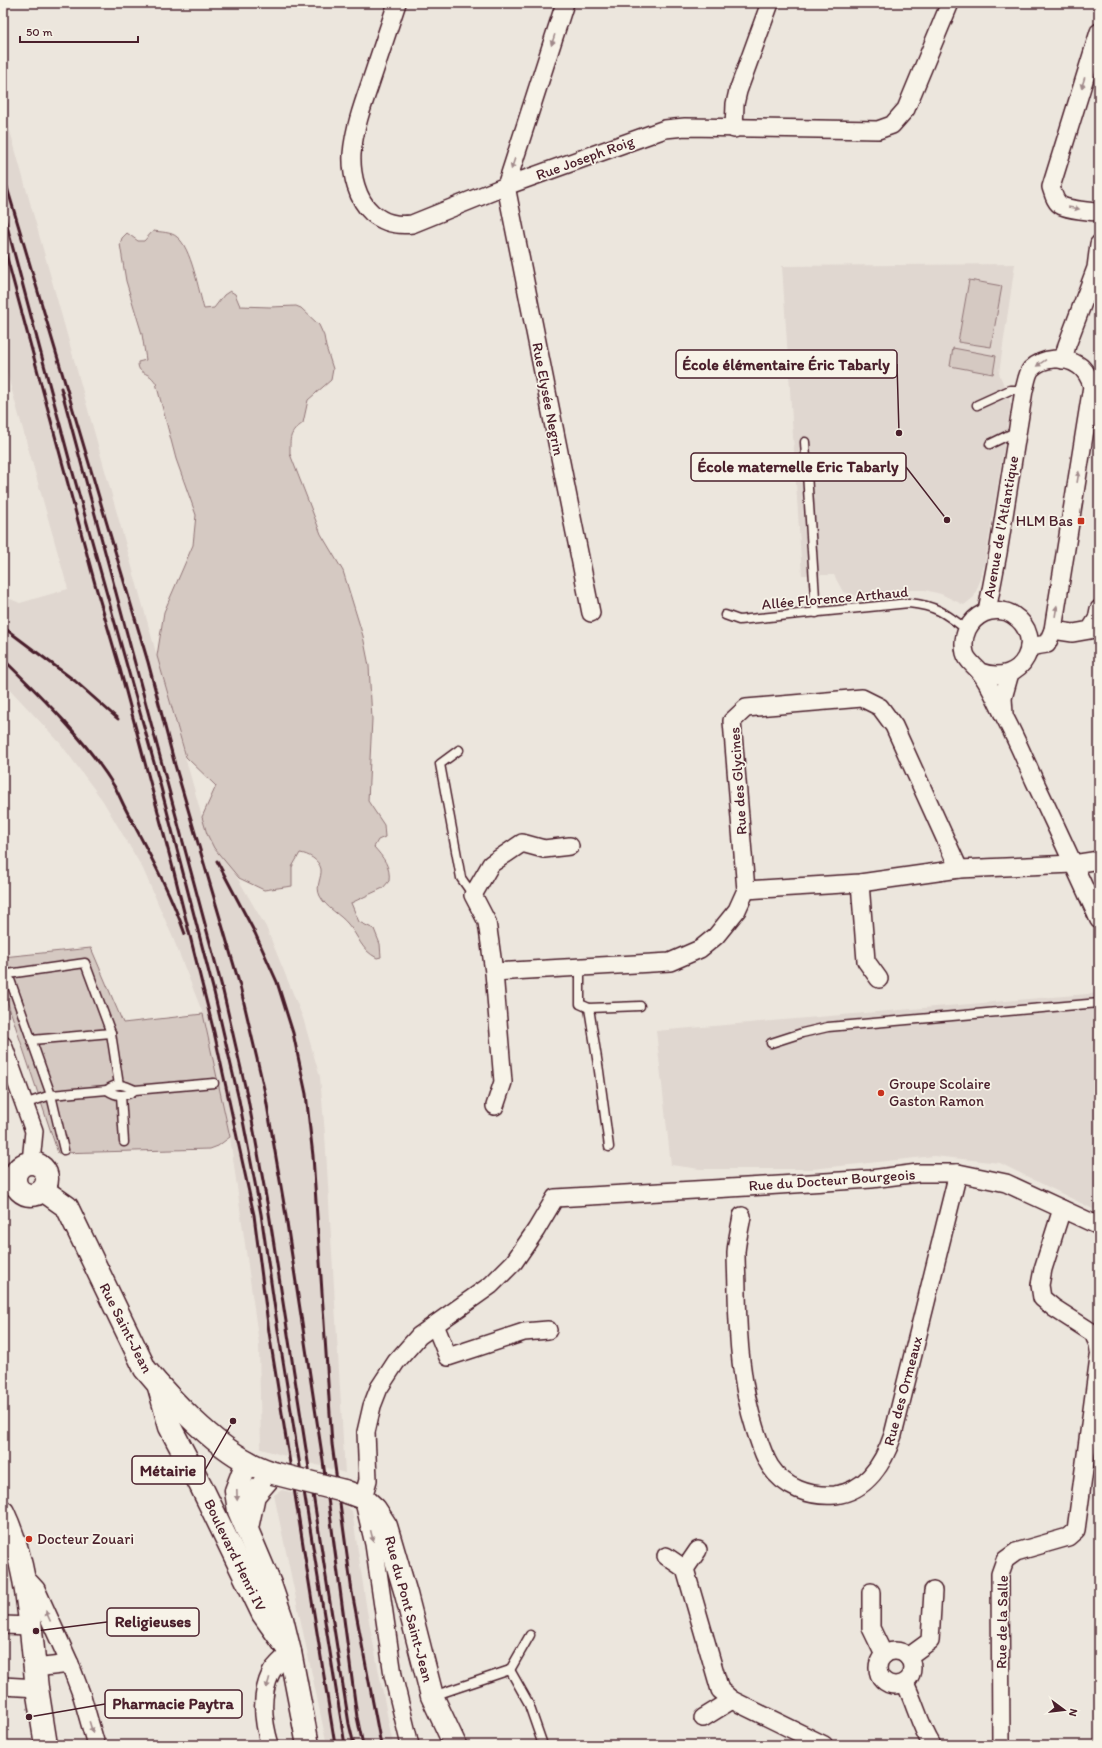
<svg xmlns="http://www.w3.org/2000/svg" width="1102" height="1748" viewBox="0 0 1102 1748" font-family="Itim,sans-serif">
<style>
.built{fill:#e0d7d0}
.green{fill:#d5c9c2;stroke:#907476}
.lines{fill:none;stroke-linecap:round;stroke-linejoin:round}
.lane-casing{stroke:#4a1f2b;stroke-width:11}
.street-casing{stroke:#4a1f2b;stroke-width:20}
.secondary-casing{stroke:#4a1f2b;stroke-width:25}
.lane{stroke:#f7f3e8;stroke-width:8}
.street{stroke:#f7f3e8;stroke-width:17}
.secondary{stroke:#f7f3e8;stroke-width:22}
.rail{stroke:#4a1f2b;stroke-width:3}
.secondary-bridge-casing{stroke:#4a1f2b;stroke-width:25;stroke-linecap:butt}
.secondary-bridge{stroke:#f7f3e8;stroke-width:22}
.oneway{fill:#a0898a}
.poi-dot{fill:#c8321e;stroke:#f7f3e8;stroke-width:1.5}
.labels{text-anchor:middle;stroke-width:3.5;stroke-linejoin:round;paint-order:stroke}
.street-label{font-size:15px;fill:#4a1f2b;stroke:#f7f3e8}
.poi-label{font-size:15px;fill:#4a1f2b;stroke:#f7f3e8;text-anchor:start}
.leader{fill:none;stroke:#4a1f2b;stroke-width:1.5}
.callout-dot{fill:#4a1f2b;stroke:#f7f3e8;stroke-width:1.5}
.callout{fill:#f7f3e8;stroke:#4a1f2b;stroke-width:1.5}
.callout-label{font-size:16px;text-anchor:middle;font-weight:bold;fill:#4a1f2b}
</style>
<rect width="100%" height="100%" fill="#ece6dd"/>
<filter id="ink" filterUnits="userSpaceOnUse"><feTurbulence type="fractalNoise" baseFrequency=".025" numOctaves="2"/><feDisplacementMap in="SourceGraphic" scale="8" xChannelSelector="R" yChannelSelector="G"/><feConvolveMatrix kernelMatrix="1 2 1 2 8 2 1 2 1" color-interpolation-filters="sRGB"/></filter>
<g filter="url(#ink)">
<g class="built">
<path d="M3 106 202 817 266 927 303 1018 320 1077 325 1134 345 1473 261 1449 259 1344 230 1137 203 1014 173 938 143 869 103 801 60 743 3 682V596L20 603 68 589 3 359Z"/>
<path d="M1015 264 999 373 1011 404 986 556 981 578 974 597 964 605 941 594 925 590H895L859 596 843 592 834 575H802L782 266Z"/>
<path d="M1099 993V1212L1000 1163 934 1156 812 1169H700L671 1165 656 1031Z"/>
<path d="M282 1490 345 1504 352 1511 367 1611 393 1745H327L274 1495Z"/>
</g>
<g class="green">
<path d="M153 231C160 232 172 232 177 237 191 247 199 292 204 309L214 308 224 295 230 291 235 294 240 306 270 307 296 306 301 308 319 325 324 336 326 347 333 369 331 380 308 400 303 423C289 433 290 437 290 454L321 534 343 571 363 636 369 666 372 719 368 801 384 825 385 837 378 840 374 847C383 857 391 867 389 881L383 888 351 903 359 922 374 929 380 944 381 957 377 958C360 949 360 938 348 924 340 914 326 908 320 896 315 886 322 878 321 869 319 860 308 854 300 853L292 867V886L264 890 239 878 214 848 207 834 202 817 216 786 186 757 157 656 164 612 193 545 196 515 176 459 156 383C154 380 151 376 148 375 141 371 138 371 138 362L146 360 142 334 126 281 120 244 122 238 127 233 138 241H144Z"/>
<path d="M969 280 1002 286 991 347 958 342Z"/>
<path d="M953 348 996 356 993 374 950 366Z"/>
<path d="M91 948 123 1023 203 1014 230 1137 218 1146 210 1149 58 1153 3 989V957Z"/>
</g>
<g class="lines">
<defs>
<g id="lane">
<path d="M977 405 1010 390H1024"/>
<path d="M805 442 816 613"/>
<path d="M990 444 1017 431"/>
<path d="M725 615 739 620 909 603C937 606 945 613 967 630"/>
<path d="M459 750 440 764 461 878 473 895"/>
<path d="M580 967V1004L589 1008 640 1006"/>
<path d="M589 1008 599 1071 609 1147"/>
<path d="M32 1040 111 1033"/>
<path d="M771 1043 802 1033 828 1027 1099 1003"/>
<path d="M135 1090C125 1085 117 1082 107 1090 117 1097 126 1097 135 1090L214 1083"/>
<path d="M121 1095 124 1142"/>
<path d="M24 1104 51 1095 107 1090"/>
<path d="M64 1150 51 1095 8 974 85 963 111 1033 119 1085"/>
<path d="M510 1670 528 1702 543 1745"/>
<path d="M433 1696 510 1670 530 1635"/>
</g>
<g id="street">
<path d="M397 3C388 30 379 57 370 84 362 107 354 130 352 154 351 174 357 200 372 213 384 223 396 226 412 224L506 186 665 129 685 127 878 130 892 125 906 109 950 3"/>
<path d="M565 3 506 186 591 613"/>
<path d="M1099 32 1051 187C1053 193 1055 203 1062 206 1068 209 1092 212 1099 212"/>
<path d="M734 129 735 104 738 91 770 3"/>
<path d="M1063 360 1067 345 1096 268 1099 244"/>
<path d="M987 611 998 553 1024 390C1026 384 1027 374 1031 369 1043 357 1064 356 1078 365 1085 369 1090 379 1092 386L1055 617 1053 630 1047 644 1029 647"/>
<path d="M1053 630 1073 633 1090 630 1097 619 1099 609"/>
<path d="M980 672C1024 688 1047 637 1013 615 1006 610 993 609 984 613 969 620 961 636 965 653 967 661 974 665 979 671 988 681 997 702 1003 714 1015 736 1025 760 1035 782 1057 828 1078 874 1099 920"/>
<path d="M1004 714 1003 698 1010 673"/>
<path d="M860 883 866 961 879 979"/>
<path d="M746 890 860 883 959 869 1073 864 1099 860"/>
<path d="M494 972 670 962 700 949 716 936 737 910 746 890 732 721 746 708 862 698 880 707 894 726 959 869"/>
<path d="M3 1045 34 1131 31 1162"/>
<path d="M495 1106 503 1082 494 972 487 922 473 895 491 864 522 843 544 849 570 846"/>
<path d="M1062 1209 1043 1269 1040 1285 1042 1298 1054 1308 1093 1333 1098 1344 1099 1351"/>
<path d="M742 1216C740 1228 737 1240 736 1252 736 1266 737 1280 737 1294 738 1340 741 1385 755 1429 759 1441 763 1455 770 1466 784 1488 810 1497 835 1495 867 1491 884 1462 893 1435L958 1173"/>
<path d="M435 1325 448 1357 524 1332 548 1330"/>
<path d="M666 1556 685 1569 698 1550"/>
<path d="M685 1569 720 1690 732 1700 824 1745"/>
<path d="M24 1576 36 1589 70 1664 82 1696 96 1745"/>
<path d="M871 1592V1628L884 1655"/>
<path d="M3 1625 31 1626"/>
<circle cx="895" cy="1668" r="17"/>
<path d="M908 1657 930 1641 933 1591"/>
<path d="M35 1668 70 1664"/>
<path d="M905 1683C915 1703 920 1726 932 1745"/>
<path d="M3 1686 37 1688"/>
<path d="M703 1718 732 1700"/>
<path d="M270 1745C263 1722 260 1695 271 1673 275 1665 285 1658 290 1652"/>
<path d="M410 1745 393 1675 374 1544 363 1498 368 1480 366 1432 372 1406 379 1388 396 1362 419 1336 491 1285 514 1262 536 1230 555 1198 764 1186 871 1179 918 1173H958L1006 1183 1099 1226"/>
<path d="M1001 1745 1000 1574 1005 1560 1016 1552 1068 1537 1076 1530 1099 1357"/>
</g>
<g id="secondary">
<circle cx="31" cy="1179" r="16"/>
<path d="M43 1190 67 1207 145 1369C170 1399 213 1444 248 1462 256 1467 265 1470 273 1473L254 1495 247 1528"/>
<path d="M159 1387 170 1427 201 1486 263 1614 290 1652"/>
<path d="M247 1462 236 1491 239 1511 270 1584 282 1619 290 1652 308 1745"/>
<path d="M344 1491 363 1498 375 1509 386 1526 406 1594 432 1696 455 1745"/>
<path d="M3 1512C29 1567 30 1629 37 1688 40 1707 43 1726 46 1745"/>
</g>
</defs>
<use href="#lane" class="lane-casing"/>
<use href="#street" class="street-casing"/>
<use href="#secondary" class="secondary-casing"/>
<use href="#lane" class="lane"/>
<use href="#street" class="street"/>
<use href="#secondary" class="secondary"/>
<g class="rail">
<path d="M3 174 148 662 175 765 240 986 265 1093 285 1210 323 1461 357 1717 363 1745"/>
<path d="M3 211 71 466 160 784 214 992 239 1100 261 1214 278 1330 345 1745"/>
<path d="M3 243 95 584 120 669 174 872 214 1032 254 1215 269 1332 335 1745"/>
<path d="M61 388 223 991 248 1099 269 1213 349 1724 354 1745"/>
<path d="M3 627 75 681 118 719"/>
<path d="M3 659C43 698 87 741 116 789 121 799 125 809 131 819 151 857 171 894 185 934"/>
<path d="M217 861 255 933 277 982 293 1033 306 1094 313 1156 332 1444 352 1592 381 1745"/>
</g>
<defs>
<path id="secondary-bridge" d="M273 1473 344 1491"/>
</defs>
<use href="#secondary-bridge" class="secondary-bridge-casing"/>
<use href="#secondary-bridge" class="secondary-bridge"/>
</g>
<defs><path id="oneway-solid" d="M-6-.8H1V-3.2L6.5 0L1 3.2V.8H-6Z"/></defs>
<g class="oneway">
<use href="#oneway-solid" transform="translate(553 40) rotate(108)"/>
<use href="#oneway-solid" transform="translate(1083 83) rotate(107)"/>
<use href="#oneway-solid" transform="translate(513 164) rotate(108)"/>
<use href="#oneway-solid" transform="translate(1074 208) rotate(10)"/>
<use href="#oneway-solid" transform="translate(1041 363) rotate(146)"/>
<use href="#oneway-solid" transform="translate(1078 477) rotate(-81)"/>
<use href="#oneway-solid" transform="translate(1056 611) rotate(-81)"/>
<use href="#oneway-solid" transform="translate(237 1495) rotate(88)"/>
<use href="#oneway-solid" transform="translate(372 1536) rotate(76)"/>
<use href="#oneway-solid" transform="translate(48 1616) rotate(-114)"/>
<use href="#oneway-solid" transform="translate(268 1683) rotate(106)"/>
<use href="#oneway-solid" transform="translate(91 1727) rotate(73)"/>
</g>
</g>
<g class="poi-dot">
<rect x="1077" y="517" width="8" height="8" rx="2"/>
<circle cx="881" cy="1093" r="4"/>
<circle cx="29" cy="1539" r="4"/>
</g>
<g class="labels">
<g class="street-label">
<text transform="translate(585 158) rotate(-20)" y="5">Rue Joseph Roig</text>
<text transform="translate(548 399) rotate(79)" y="5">Rue Elysée Negrin</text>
<text transform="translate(1001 527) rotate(-80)" y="5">Avenue de l'Atlantique</text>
<text transform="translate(835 598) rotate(-5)" y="5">Allée Florence Arthaud</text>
<text transform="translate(738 781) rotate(-94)" y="5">Rue des Glycines</text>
<text transform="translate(832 1180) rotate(-4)" y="5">Rue du Docteur Bourgeois</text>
<text transform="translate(126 1328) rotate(63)" y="5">Rue Saint-Jean</text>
<text transform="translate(903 1391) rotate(-75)" y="5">Rue des Ormeaux</text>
<text transform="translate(235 1555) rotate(64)" y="5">Boulevard Henri IV</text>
<text transform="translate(409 1609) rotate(75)" y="5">Rue du Pont Saint-Jean</text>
<text transform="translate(1002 1622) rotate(-89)" y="5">Rue de la Salle</text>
</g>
<g class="poi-label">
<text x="1073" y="526" text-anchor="end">HLM Bas</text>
<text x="889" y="1089">Groupe Scolaire<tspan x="889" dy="17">Gaston Ramon</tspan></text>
<text x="37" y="1544">Docteur Zouari</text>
</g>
</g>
<path class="leader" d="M899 433L897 364M947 520L906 467M233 1421L205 1470M36 1631L107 1622M29 1717L105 1704"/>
<g class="callout-dot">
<circle cx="899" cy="433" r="4"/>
<circle cx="947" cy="520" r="4"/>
<circle cx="233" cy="1421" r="4"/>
<circle cx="36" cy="1631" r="4"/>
<circle cx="29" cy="1717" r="4"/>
</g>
<g class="callout">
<rect x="676" y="350" width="221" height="28" rx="4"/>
<rect x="691" y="453" width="215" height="28" rx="4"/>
<rect x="132" y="1456" width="73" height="28" rx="4"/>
<rect x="107" y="1608" width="92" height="28" rx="4"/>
<rect x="105" y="1690" width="137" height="28" rx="4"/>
</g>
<g class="callout-label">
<text x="786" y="370">École élémentaire Éric Tabarly</text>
<text x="798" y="472">École maternelle Eric Tabarly</text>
<text x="168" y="1476">Métairie</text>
<text x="153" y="1627">Religieuses</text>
<text x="173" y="1709">Pharmacie Paytra</text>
</g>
<rect width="1102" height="1748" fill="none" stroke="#f7f3e8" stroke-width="16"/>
<rect x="8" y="8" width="1086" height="1732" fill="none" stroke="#4a1f2b" stroke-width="1.5" filter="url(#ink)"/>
<g transform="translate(1064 1710) rotate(105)" stroke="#f7f3e8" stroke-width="3" paint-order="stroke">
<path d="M0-3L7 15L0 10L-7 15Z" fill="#4a1f2b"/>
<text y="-6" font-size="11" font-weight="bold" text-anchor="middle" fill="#4a1f2b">N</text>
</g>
<path d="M20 36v6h118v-6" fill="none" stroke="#4a1f2b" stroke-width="2"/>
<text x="26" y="36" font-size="12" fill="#4a1f2b" stroke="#f7f3e8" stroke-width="3" paint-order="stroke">50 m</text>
</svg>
